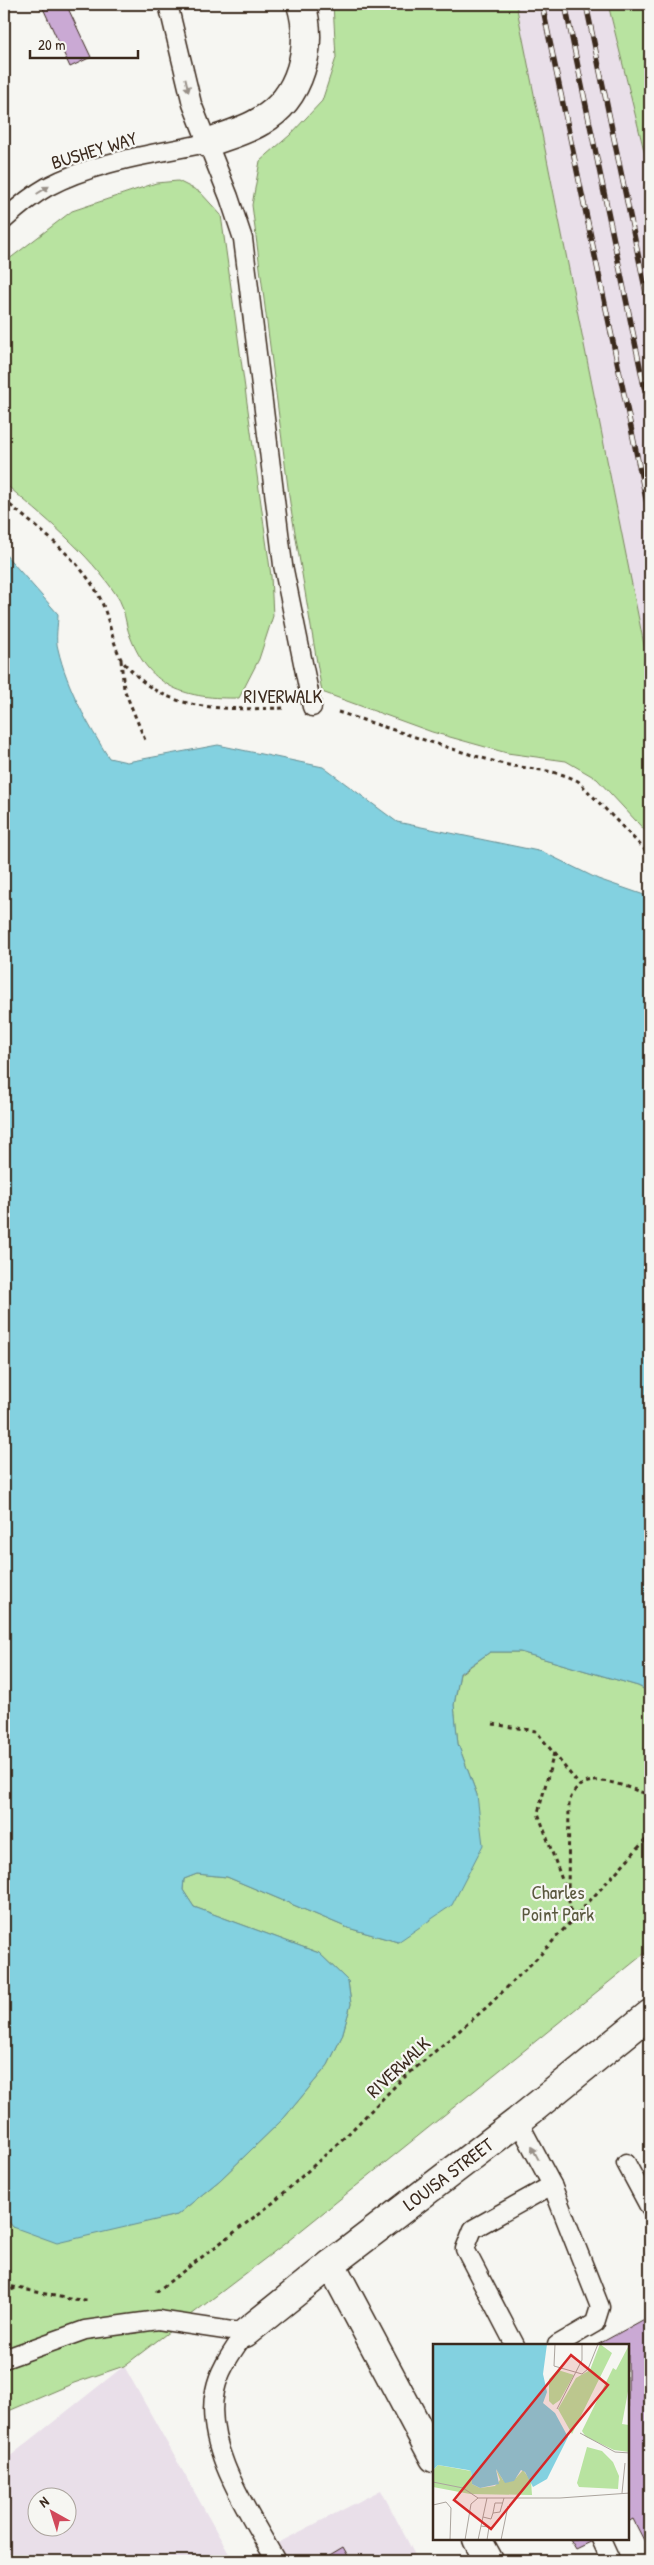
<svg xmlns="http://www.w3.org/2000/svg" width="654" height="2565" viewBox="0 0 654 2565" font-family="'Patrick Hand',sans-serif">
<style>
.built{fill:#e9dfe9;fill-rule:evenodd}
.green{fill:#b8e3a0;stroke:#7a865f}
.water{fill:#83d1e0;stroke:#668e92}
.building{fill:#caa9d4;stroke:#3b2a1e}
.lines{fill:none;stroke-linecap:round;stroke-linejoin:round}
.lane-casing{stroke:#3b2a1e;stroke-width:21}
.street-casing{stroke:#3b2a1e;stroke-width:31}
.secondary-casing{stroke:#3b2a1e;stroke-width:31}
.path{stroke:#3b2a1e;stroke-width:3;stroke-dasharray:4 4;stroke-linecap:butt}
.lane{stroke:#f6f6f2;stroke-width:18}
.street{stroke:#f6f6f2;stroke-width:28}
.secondary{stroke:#f6f6f2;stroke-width:28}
.rail-casing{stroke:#3b2a1e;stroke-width:5.5}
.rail{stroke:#f6f6f2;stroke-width:4;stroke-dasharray:11;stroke-linecap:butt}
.oneway{fill:#989088}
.labels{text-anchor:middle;stroke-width:4.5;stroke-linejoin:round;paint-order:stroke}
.street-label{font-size:19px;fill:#3b2a1e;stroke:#f6f6f2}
.park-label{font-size:19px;fill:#5a583e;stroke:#f6f6f2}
.inset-road{fill:none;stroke:#aba49d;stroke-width:1}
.view{fill:#d62828;fill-opacity:0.15;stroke:#d62828;stroke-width:2.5}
.inset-edge{fill:none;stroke:#3b2a1e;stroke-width:2.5}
</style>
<rect width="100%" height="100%" fill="#f6f6f2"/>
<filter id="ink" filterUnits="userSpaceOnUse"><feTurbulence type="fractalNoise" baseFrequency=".02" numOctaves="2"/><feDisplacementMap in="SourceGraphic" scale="10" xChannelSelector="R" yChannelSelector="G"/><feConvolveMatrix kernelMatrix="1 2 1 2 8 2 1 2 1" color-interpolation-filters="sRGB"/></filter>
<g filter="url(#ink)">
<g class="built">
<path d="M516 4H608L650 175V675Z"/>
<path d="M124 2366 233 2561H4V2461ZM38 2498H68V2528H38Z"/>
<path d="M381 2490 418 2561H243Z"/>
</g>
<g class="green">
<path d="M333 4H516L650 675V836L597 779 566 761 507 753 432 732 322 692 290 503 252 205 260 161 290 135 322 101 336 58Z"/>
<path d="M608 4H650V175Z"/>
<path d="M178 181 200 192 221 215 271 576 273 616 259 659 239 698C187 699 150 689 130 636 125 624 125 607 117 596 88 552 44 517 4 483V263L72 211 156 183Z"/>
<path d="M490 1652H520L638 1686 650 1692V1949L283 2245 124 2366 74 2383 4 2413V2215L13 2227 135 2224 177 2215 220 2180 284 2118 328 2065 342 2036 351 2004 348 1981 319 1953 194 1907 183 1890 184 1879 197 1874 227 1877 348 1928 398 1942 477 1795 458 1744 454 1705 460 1674Z"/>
</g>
<path class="water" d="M4 553 58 614C58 625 55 639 58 649 67 688 88 725 109 758L127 762 218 745 323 767 397 822 543 852 598 879 650 897V1692L638 1686 520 1652H490L460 1673 454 1705 458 1744 477 1795 483 1845 452 1905 398 1942 348 1928 227 1877 197 1874 184 1879 183 1890 194 1907 319 1953 348 1981 351 2004 342 2036 328 2065 284 2118 220 2180 177 2215 57 2243 13 2227 4 2215Z"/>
<g class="building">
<path d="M46 4H66L91 57 70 67 42 6Z"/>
<path d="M650 2316V2552L633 2519 628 2522V2345H597Z"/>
<path d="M570 2539H597L576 2549Z"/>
<path d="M343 2547 351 2561H324L323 2559Z"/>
</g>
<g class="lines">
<defs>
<g id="lane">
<path d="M168 4 192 104 229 197 243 239 283 565 312 707"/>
<path d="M4 220C17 208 31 196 47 187 95 161 155 154 207 143"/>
<path d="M518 2121 552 2185 600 2307 595 2323 557 2345"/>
<path d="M626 2163 650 2208"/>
<path d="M515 2345 465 2249 473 2229 552 2185"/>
<path d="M4 2359 85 2330 158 2320 245 2333C233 2351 219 2369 215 2391 203 2447 250 2514 276 2561"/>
<path d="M601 2539 611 2561"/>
</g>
<g id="street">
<path d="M207 143C225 136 245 131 261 121 301 98 314 46 301 4"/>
<path d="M245 2333 331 2264"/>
</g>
<g id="secondary">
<path d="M434 2458 331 2264 518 2121 650 2014"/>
<path d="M477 2539 489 2561"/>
</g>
</defs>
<use href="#lane" class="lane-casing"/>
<use href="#street" class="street-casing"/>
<use href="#secondary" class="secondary-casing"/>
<g class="path">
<path d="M4 500C37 528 77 556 98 594 109 615 111 639 121 659 124 664 130 669 134 673 172 714 234 709 285 708"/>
<path d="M121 660 124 689 145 740"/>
<path d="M338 712C392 729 446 748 500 763 527 770 553 768 578 781L650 855"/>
<path d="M493 1724 536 1731 580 1786"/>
<path d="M554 1753 538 1813 566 1891"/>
<path d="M572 1919 568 1895 569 1802C583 1764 623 1787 650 1795"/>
<path d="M4 2285 69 2299 87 2300"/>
<path d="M156 2292 274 2202 349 2133 399 2082 487 2007 541 1954 650 1835"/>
<path d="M4 2293 16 2288"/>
</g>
<use href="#lane" class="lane"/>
<use href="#street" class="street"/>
<use href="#secondary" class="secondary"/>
<defs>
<g id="rail">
<path d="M542 4 650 518"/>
<path d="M565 4 650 415"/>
<path d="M586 4 650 312"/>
</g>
</defs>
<use href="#rail" class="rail-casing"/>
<use href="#rail" class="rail"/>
</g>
<defs><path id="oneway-solid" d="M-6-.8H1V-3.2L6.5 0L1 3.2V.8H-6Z" transform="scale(1.25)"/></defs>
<g class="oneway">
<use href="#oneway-solid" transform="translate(187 85) rotate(77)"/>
<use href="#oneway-solid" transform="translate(43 190) rotate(-32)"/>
<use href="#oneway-solid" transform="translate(535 2153) rotate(-118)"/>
</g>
</g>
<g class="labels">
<g class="street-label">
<text transform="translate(94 150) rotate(-17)" y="7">BUSHEY WAY</text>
<text x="283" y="703">RIVERWALK</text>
<text transform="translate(398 2067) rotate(-43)" y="7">RIVERWALK</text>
<text transform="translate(448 2174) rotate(-37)" y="7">LOUISA STREET</text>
</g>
<g class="park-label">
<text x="558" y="1899">Charles<tspan x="558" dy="22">Point Park</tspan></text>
</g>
</g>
<g transform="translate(433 2344)">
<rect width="196" height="196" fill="#f6f6f2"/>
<path d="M167 0 179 9 139 90 125 65 143 34 157 26ZM195 3 196 42 189 80 196 81V108L181 106 153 93 149 87 180 24 183 26ZM125 26 141 31 127 56 120 61 116 57V35ZM154 103 169 107 180 118 186 132 185 145 146 143 144 139ZM5 121 38 127 39 140 47 144 62 142 67 136 63 125 70 136 83 134 90 126 98 137 99 151 37 150 0 143V126Z" fill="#b8e3a0"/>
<path d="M0 0H114L110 30 114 48 110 59 122 69 135 93 114 135 100 143 92 128 88 126 81 137 72 139 63 125 66 140 47 144 39 140 38 127 35 126 5 121 0 126Z" fill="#83d1e0"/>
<path class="inset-road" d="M122 0 121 22 149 30 155 25 165 0M124 65 149 16V0M147 89 182 108 197 109M0 138 30 144 45 154M189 149 192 119M45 154H127L197 149M0 161 13 158 18 164 17 196M60 169 62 159H70M50 173 58 175 60 169 67 168 71 154M48 182 56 183 54 196M32 196 38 160 45 154M45 196 54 154M68 196 75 162"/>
<path class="view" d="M138 11 175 41 58 185 21 156Z"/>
<rect width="196" height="196" class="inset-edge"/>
</g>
<rect width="654" height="2565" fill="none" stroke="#f6f6f2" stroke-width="20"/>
<rect x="10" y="10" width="634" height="2545" fill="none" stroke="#3b2a1e" stroke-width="2" filter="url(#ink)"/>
<g transform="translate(52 2512) rotate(321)"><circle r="24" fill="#f6f6f2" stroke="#aba49d"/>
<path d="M0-4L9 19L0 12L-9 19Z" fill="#d1495b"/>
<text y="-8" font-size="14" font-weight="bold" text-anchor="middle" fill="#3b2a1e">N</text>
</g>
<path d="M30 50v8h108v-8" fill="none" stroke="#3b2a1e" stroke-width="2.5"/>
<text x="38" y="50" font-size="15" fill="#3b2a1e" stroke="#f6f6f2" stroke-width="4" paint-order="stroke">20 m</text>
</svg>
